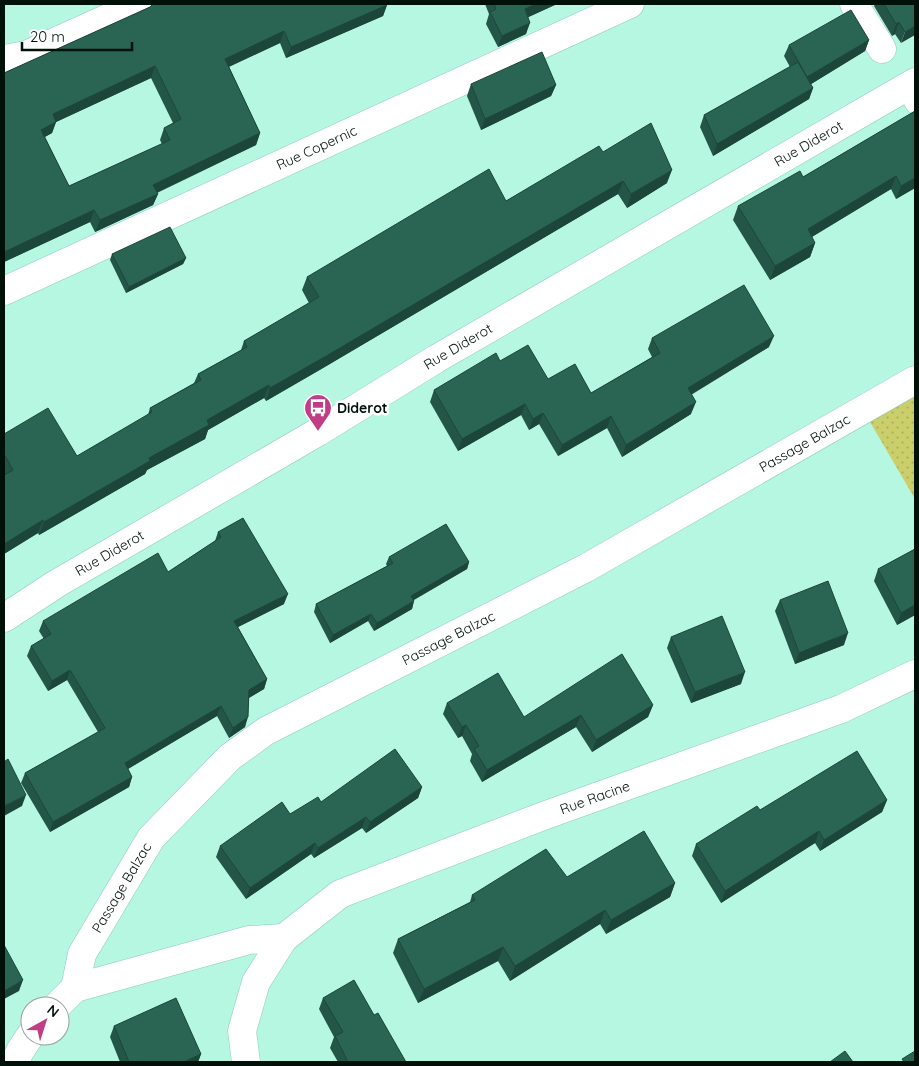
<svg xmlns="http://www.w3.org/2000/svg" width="919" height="1066" viewBox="0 0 919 1066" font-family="Quicksand,sans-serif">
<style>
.park{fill:url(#park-dots)}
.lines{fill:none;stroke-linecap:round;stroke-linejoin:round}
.lane-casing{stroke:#8cccb6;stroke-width:20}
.street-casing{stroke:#8cccb6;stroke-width:29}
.lane{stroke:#fff;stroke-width:19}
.street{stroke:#fff;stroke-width:28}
.wall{fill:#245647;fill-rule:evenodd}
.shaded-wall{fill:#1d463a}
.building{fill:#2a6453;stroke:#1d463a;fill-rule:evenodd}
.labels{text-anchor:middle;stroke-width:5;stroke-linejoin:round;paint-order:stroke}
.street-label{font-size:14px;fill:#00110a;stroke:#fff}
.poi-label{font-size:14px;font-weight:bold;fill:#00110a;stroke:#fff;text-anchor:start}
</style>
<defs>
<pattern id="park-dots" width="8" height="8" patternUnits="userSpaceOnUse" patternTransform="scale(1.25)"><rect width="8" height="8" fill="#cace6b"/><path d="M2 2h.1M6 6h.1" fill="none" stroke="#acb05b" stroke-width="1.8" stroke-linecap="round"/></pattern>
</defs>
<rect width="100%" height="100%" fill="#b5f7e0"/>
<path class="park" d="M915 386V499L866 415Z"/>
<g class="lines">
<defs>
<path id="lane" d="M906 88 915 104"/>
<g id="street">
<path d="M854 4 882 49"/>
<path d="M4 59 26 55 139 4"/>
<path id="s1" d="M4 291 630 4"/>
<path id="s2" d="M4 618 56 584 318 432 436 359 915 82"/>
<path id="s3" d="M75 988 82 954 151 838 230 757 266 731 586 568 915 380"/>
<path d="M57 1006 75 988 249 940 284 938"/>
<path d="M15 1062 20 1051 30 1036"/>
<path id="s4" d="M246 1062 242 1031 256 982 284 938 340 894 546 815 841 709 915 674"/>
</g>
</defs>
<use href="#lane" class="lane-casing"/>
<use href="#street" class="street-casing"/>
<use href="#lane" class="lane"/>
<use href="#street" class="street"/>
</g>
<g class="wall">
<path d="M485 4H557L528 17 526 34 498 47 486 24 489 14Z"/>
<path d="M875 4H915L901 43 895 34 892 36 874 6Z"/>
<path d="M387 5 383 16 286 58 280 43 229 67 260 133 256 145 157 193 158 194 153 205 95 232 90 222 4 262V73L150 7ZM151 78 173 123 164 128 160 140 162 144 69 186 45 137 52 133 56 122Z"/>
<path d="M869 40 865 51 811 84 813 88 809 99 713 156 700 127 704 115 790 67 784 56 789 45Z"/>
<path d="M471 84 556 85 551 96 481 130 467 96Z"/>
<path d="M915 111V188L896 199 891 189 812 237 815 243 810 257 770 280 733 220 738 206 803 177Z"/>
<path d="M603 152 667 183 627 208 618 194 323 368 266 401 264 398 208 430 205 439 147 470 145 474 39 535 38 533 4 554V434L77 456 148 415 150 408 194 383 198 374 241 350 244 341 309 303 302 290 307 277 506 201Z"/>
<path d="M112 254 186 258 183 264 126 293 110 260Z"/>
<path d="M652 338 769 347 691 395V414L622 457 607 428 558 456 539 424 529 430 521 415 458 451 430 402 434 390 500 361 548 379 591 393 652 357 648 349Z"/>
<path d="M218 532 284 604 238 627 267 679 264 689 249 698 245 727 229 738 217 716 128 769 132 777 129 787 50 832 21 783 25 773 98 732 67 680 48 691 27 656 31 646 44 639 39 631 43 621 168 572 215 541Z"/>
<path d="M915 549V615L897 625 874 581 878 569Z"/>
<path d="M389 557 469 562 467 569 414 600 412 609 374 631 368 621 330 643 314 612 316 604 387 566 386 564Z"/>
<path d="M780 600 844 645 795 664 775 611Z"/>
<path d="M671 637 741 684 691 703 667 648Z"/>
<path d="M447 703 524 717 653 705 648 717 592 752 576 727 482 782 470 761 472 754 462 736 458 738 443 714Z"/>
<path d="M422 787 418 798 366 833 362 828 314 858 311 854 246 899 216 857 220 846 290 814 321 802Z"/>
<path d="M887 800 882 812 820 851 815 843 721 903 692 856 696 844 760 810Z"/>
<path d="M567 877 675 883 670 897 606 934 600 924 510 981 498 961 418 1003 393 953 398 939 470 902 472 895Z"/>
<path d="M323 998 374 1015 406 1062H338L330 1048 334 1037 319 1009Z"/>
<path d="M114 1026 201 1054 198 1062H120L110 1037Z"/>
</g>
<g class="shaded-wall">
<path d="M536 4H557L520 21 525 9Z"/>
<path d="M387 5 383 16 286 58 291 47Z"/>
<path d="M899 22 895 34 892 36 896 24Z"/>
<path d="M530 23 526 34 498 47 502 36Z"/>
<path d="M915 26V35L901 43 905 32Z"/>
<path d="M284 31 280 43 221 70 225 59Z"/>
<path d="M869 40 865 51 803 89 807 77Z"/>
<path d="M155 66 151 78 56 122 52 133 37 141 41 130 53 114Z"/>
<path d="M556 85 551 96 481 130 485 119Z"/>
<path d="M813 88 809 99 713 156 717 144Z"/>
<path d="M260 133 256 145 149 196 153 185Z"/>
<path d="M672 170 667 183 627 208 631 194Z"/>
<path d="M896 176 891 189 803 242 808 229Z"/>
<path d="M915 178V188L896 199 901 186Z"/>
<path d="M623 181 618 194 323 368 266 401 270 388Z"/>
<path d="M158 194 153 205 95 232 100 220Z"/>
<path d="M94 210 90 222 4 262V252Z"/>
<path d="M815 243 810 257 770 280 775 266Z"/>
<path d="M186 258 183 264 126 293 129 287Z"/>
<path d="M774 336 769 347 683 399 688 388Z"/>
<path d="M269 385 264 398 208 430 205 439 147 470 145 474 39 535 44 522 149 458 207 420Z"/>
<path d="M696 402 691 414 622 457 626 445Z"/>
<path d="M525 404 521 415 458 451 462 439Z"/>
<path d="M543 413 539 424 529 430 533 419Z"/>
<path d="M611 416 607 428 558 456 562 445Z"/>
<path d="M43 520 38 533 4 554V544Z"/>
<path d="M469 562 467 569 408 603 411 596Z"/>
<path d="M288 594 284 604 230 631 234 621Z"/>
<path d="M414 601 412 609 374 631 377 623Z"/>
<path d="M915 605V615L897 625 901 613Z"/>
<path d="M371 614 368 621 330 643 333 635Z"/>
<path d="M848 633 844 645 795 664 799 653Z"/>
<path d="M70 670 67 680 48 691 52 681Z"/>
<path d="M745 672 741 684 691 703 695 692Z"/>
<path d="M267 679 264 689 245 700 249 690Z"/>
<path d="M653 705 648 717 592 752 596 740Z"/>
<path d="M221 706 217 716 121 773 125 763Z"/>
<path d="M581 715 576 727 482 782 487 770Z"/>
<path d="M248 717 245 727 229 738 233 728Z"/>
<path d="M466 725 462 736 458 738 462 727Z"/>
<path d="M132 777 129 787 50 832 53 822Z"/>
<path d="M422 787 418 798 366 833 370 822Z"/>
<path d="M26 795 22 806 4 816V806Z"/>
<path d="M887 800 882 812 820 851 824 840Z"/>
<path d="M366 817 362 828 314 858 318 848Z"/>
<path d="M819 831 815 843 721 903 725 891Z"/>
<path d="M315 843 311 854 246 899 250 888Z"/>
<path d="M675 883 670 897 606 934 611 920Z"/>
<path d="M605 910 600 924 510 981 515 966Z"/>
<path d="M503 947 498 961 418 1003 424 989Z"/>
<path d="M23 980 19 991 4 999V991Z"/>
<path d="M201 1054 198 1062H184Z"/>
</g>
<g class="building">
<path d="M153 4H387V5L291 47 284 31 225 59 260 133 153 185 158 194 100 220 94 210 4 252V73L150 7ZM155 66 181 119 164 128 170 140 69 186 41 130 56 122 53 114Z"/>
<path d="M494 4H536L525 9 530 23 502 36 490 12 496 9Z"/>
<path d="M884 4H915V26L905 32 899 22 896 24Z"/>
<path d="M851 10 869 40 807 77 789 45Z"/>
<path d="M542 52 556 85 485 119 471 84Z"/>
<path d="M798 62 813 88 717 144 704 115Z"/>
<path d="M915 111V178L901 186 896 176 808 229 815 243 775 266 738 206 800 171 803 177Z"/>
<path d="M651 123 672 170 631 194 623 181 328 355 270 388 269 385 207 420 209 425 149 458 150 461 44 522 43 520 4 544V475L13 470 4 454V434L48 408 77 456 152 412 150 408 201 380 198 374 247 347 244 341 319 297 307 277 489 169 506 201 599 146 603 152Z"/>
<path d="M170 227 186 258 129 287 112 254Z"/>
<path d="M744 285 774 336 688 388 696 402 626 445 611 416 562 445 543 413 533 419 525 404 462 439 434 390 496 353 500 361 528 345 548 379 575 364 591 393 660 353 652 338Z"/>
<path d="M243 518 288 594 234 621 267 679 249 690 248 717 233 728 221 706 125 763 132 777 53 822 25 773 105 728 70 670 52 681 31 646 51 634 43 621 158 553 168 572 221 537 218 532Z"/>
<path d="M446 524 469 562 411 596 414 601 377 623 371 614 333 635 316 604 393 563 389 557Z"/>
<path d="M915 549V605L901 613 878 569Z"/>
<path d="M828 581 848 633 799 653 780 600Z"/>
<path d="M722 616 745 672 695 692 671 637Z"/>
<path d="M622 654 653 705 596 740 581 715 487 770 474 749 479 746 466 725 462 727 447 703 498 673 524 717Z"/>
<path d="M395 749 422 787 370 822 366 817 318 848 315 843 250 888 220 846 282 802 290 814 318 797 321 802Z"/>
<path d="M857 751 887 800 824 840 819 831 725 891 696 844 757 806 760 810Z"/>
<path d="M8 759 26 795 4 806V762Z"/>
<path d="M644 831 675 883 611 920 605 910 515 966 503 947 424 989 398 939 475 900 472 895 546 849 567 877Z"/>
<path d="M4 945 23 980 4 991Z"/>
<path d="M354 980 374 1015 378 1013 406 1062H348L335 1036 343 1032 323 998Z"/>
<path d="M176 998 201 1054 184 1062H129L114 1026Z"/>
<path d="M845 1051 853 1062H830Z"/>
<path d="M915 1051V1062H904L902 1059Z"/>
</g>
<defs>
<symbol id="bus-pin" viewBox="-11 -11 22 30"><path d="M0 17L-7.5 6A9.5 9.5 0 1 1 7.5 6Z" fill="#c03e85" stroke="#fff"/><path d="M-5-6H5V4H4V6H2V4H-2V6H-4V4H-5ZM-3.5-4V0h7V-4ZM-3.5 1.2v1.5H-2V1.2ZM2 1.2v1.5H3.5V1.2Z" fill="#fff"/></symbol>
</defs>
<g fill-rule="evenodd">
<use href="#bus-pin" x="302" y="392" width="32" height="43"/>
</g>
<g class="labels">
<g class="street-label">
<text dy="5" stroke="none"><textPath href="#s2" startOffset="934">Rue Diderot</textPath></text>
<text dy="5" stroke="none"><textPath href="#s1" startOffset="344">Rue Copernic</textPath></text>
<text dy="5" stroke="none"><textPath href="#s2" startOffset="529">Rue Diderot</textPath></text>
<text dy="5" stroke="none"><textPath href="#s3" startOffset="938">Passage Balzac</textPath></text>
<text dy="5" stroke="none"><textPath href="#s2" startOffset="124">Rue Diderot</textPath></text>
<text dy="5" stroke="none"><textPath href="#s3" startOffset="532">Passage Balzac</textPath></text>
<text dy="5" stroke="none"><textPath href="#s4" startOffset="478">Rue Racine</textPath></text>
<text dy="5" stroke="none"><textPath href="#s3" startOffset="112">Passage Balzac</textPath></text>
</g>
<g class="poi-label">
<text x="337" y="413">Diderot</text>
</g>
</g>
<rect width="919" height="1066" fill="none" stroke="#00110a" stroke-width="10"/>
<g transform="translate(45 1021) rotate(39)"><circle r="24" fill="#ffffff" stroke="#99a09d"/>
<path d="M0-4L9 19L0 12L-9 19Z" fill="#c03e85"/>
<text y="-8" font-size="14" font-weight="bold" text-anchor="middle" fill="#00110a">N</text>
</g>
<path d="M22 42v8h110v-8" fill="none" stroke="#00110a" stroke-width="2.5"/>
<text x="30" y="42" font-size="15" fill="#00110a" stroke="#ffffff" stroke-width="4" paint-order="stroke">20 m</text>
</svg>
